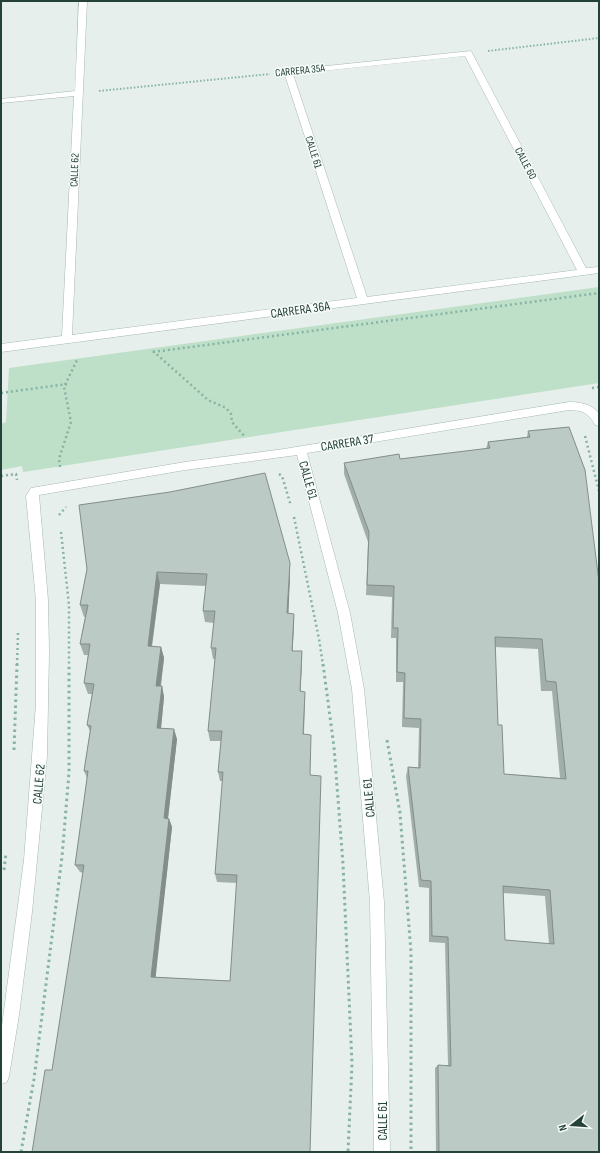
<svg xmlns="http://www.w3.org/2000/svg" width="600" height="1153" viewBox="0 0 600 1153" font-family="'Sofia Sans Condensed',sans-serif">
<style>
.green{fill:#bfe0c8}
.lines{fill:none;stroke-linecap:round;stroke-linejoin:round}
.minor-casing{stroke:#a8b8b2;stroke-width:1}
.path-far2{stroke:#86b3a5;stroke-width:2;stroke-dasharray:1.5 2;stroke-linecap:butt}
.path-far1{stroke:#86b3a5;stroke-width:2.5;stroke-dasharray:2 3;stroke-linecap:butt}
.path{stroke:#86b3a5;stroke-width:3;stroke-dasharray:2.5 3.5;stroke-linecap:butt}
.minor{fill:#fff;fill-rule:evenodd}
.wall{fill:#a1aea9;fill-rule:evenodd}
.shaded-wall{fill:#838d89}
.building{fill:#bbcac4;stroke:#838d89;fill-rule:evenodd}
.labels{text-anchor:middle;stroke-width:3;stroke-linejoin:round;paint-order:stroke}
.far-street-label{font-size:11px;fill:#24423a;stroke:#f7fbf9}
.street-label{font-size:13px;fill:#24423a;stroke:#f7fbf9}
</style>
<rect width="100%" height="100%" fill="#e6efeb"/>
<path class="green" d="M599 287V383L23 472 22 466 1 470V424L6 422 9 368Z"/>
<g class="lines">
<defs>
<g id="minor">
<path d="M79 1H87L72 335 357 298 284 72 288 70 471 51 586 268 599 267V273L1 352V344L62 336 74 96 1 103V99L75 91ZM465 56 577 270 367 297 293 74Z"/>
<path d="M569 402C580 402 591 404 599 413V426L595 425C589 413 582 410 569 410L307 453 350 613 364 689 384 902 390 1152H374L370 902 352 689 338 613 297 455 185 470 39 495 48 600 49 652 47 756 32 912 19 1015 9 1076 7 1082 1 1084V1033L24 860 36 704V600L26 496 31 488 185 462 284 449Z"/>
</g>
</defs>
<use href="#minor" class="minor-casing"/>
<g class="path-far2">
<path d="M488 51 599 38"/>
<path d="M99 91 270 74"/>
</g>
<g class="path-far1">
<path d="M153 351 208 400 226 408 231 414 232 422 245 437"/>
<path d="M153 352 599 293"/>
<path d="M592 388 599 387"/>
<path d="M1 393 67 384"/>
<path d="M585 436 599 491"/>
<path d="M60 467 59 459 71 422 64 387 78 358"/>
<path d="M279 474 282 476 291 506"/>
<path d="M1 476 16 474 17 480"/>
<path d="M59 515 66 507"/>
<path d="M294 517 319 639 323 665"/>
<path d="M61 532 69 605V665"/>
<path d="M17 665 18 633"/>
</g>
<g class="path">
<path d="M323 664 334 747 343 864 352 1064 348 1152"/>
<path d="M387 740 400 813 411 952V1152"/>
<path d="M14 750 17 664"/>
<path d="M4 870 6 853"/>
<path d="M21 1152 34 1079 62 857 69 772V664"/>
</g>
<use href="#minor" class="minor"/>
</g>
<g class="wall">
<path d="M569 427 599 1152H436L435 1068 438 1065H448L445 943 429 942V888L419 887 406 776 408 767 418 768 419 728 402 727 403 682H396V638H391L392 597 366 595 368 542 344 474V463L400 459 486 449 488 442 527 437 528 431ZM495 647 538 649 541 691H552L560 778 504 774 498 725ZM503 893 545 896 549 944 505 940Z"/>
<path d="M87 569 290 575 288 613 294 614 292 651H302L300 692 305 703 304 734 310 775V1152L52 1070 83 873 80 872 75 865 87 778 84 771 90 731 87 725 92 694H88L84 683 88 655H84L80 644 85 617H84L80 605ZM160 584 206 586 203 611 205 622 214 623 211 648 213 659H215L208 731 210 741H221L218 772 220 781H223L215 874 217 882 237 883 230 981 155 977 172 827 169 819 168 818 177 739 161 728 164 697 162 686H161L164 658 161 647H152Z"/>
</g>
<g class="shaded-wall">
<path d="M290 563V575L288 625 287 613Z"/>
<path d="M157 572 160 584 150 658 148 646Z"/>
<path d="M294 614V625L292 662V651Z"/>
<path d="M161 647 164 658 159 697 156 686Z"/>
<path d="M302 651V662L300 702V691Z"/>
<path d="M162 686 164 697 160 738 157 728Z"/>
<path d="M174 729 177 739 167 827 164 818Z"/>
<path d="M169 819 172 827 155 983 151 977Z"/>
</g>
<g class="building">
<path d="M569 427 585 470 599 582V1152H439L438 1065 451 1066 448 937 432 936 431 881 421 880 408 767 420 768 421 719 404 718 405 673 397 672 398 628H393L394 586 367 585 369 532 344 463 399 454 400 459 490 448 488 442 530 437 528 431ZM495 637 542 639 546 681 556 682 566 779 504 774 502 725H498ZM503 886 550 890 554 944 505 940Z"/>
<path d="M265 473 290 563 287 613 294 614 292 651H302L300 691 305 692 303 734 311 735 310 775 321 776 310 1152H32L45 1070H52L84 865H75L88 771H84L91 726 87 725 94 684 84 683 90 644H80L88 605H80L87 569 79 505 170 492ZM157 572 207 574 203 611H215L211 648H216L208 731H222L218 772H223L215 874 237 875 230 981 151 977 169 819 164 818 174 729 157 728 162 686H156L161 647 148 646Z"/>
</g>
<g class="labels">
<g class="far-street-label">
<text transform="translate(300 70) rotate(-6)" y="4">CARRERA 35A</text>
<text transform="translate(314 152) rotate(72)" y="4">CALLE 61</text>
<text transform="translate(526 163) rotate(62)" y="4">CALLE 60</text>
<text transform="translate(74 170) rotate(-88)" y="4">CALLE 62</text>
</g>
<g class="street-label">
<text transform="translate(300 309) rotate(-8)" y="5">CARRERA 36A</text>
<text transform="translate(347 442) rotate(-9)" y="5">CARRERA 37</text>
<text transform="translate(309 480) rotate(74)" y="5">CALLE 61</text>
<text transform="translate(38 784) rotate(-85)" y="5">CALLE 62</text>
<text transform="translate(368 798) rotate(-95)" y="5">CALLE 61</text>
<text transform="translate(382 1121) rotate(-90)" y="5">CALLE 61</text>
</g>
</g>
<rect width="600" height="1153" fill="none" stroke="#24423a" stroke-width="4"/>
<g transform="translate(572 1125) rotate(253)" stroke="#f7fbf9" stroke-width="3" paint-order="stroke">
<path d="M0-3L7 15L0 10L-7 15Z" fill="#24423a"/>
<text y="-6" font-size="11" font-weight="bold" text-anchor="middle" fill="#24423a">N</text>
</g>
</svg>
